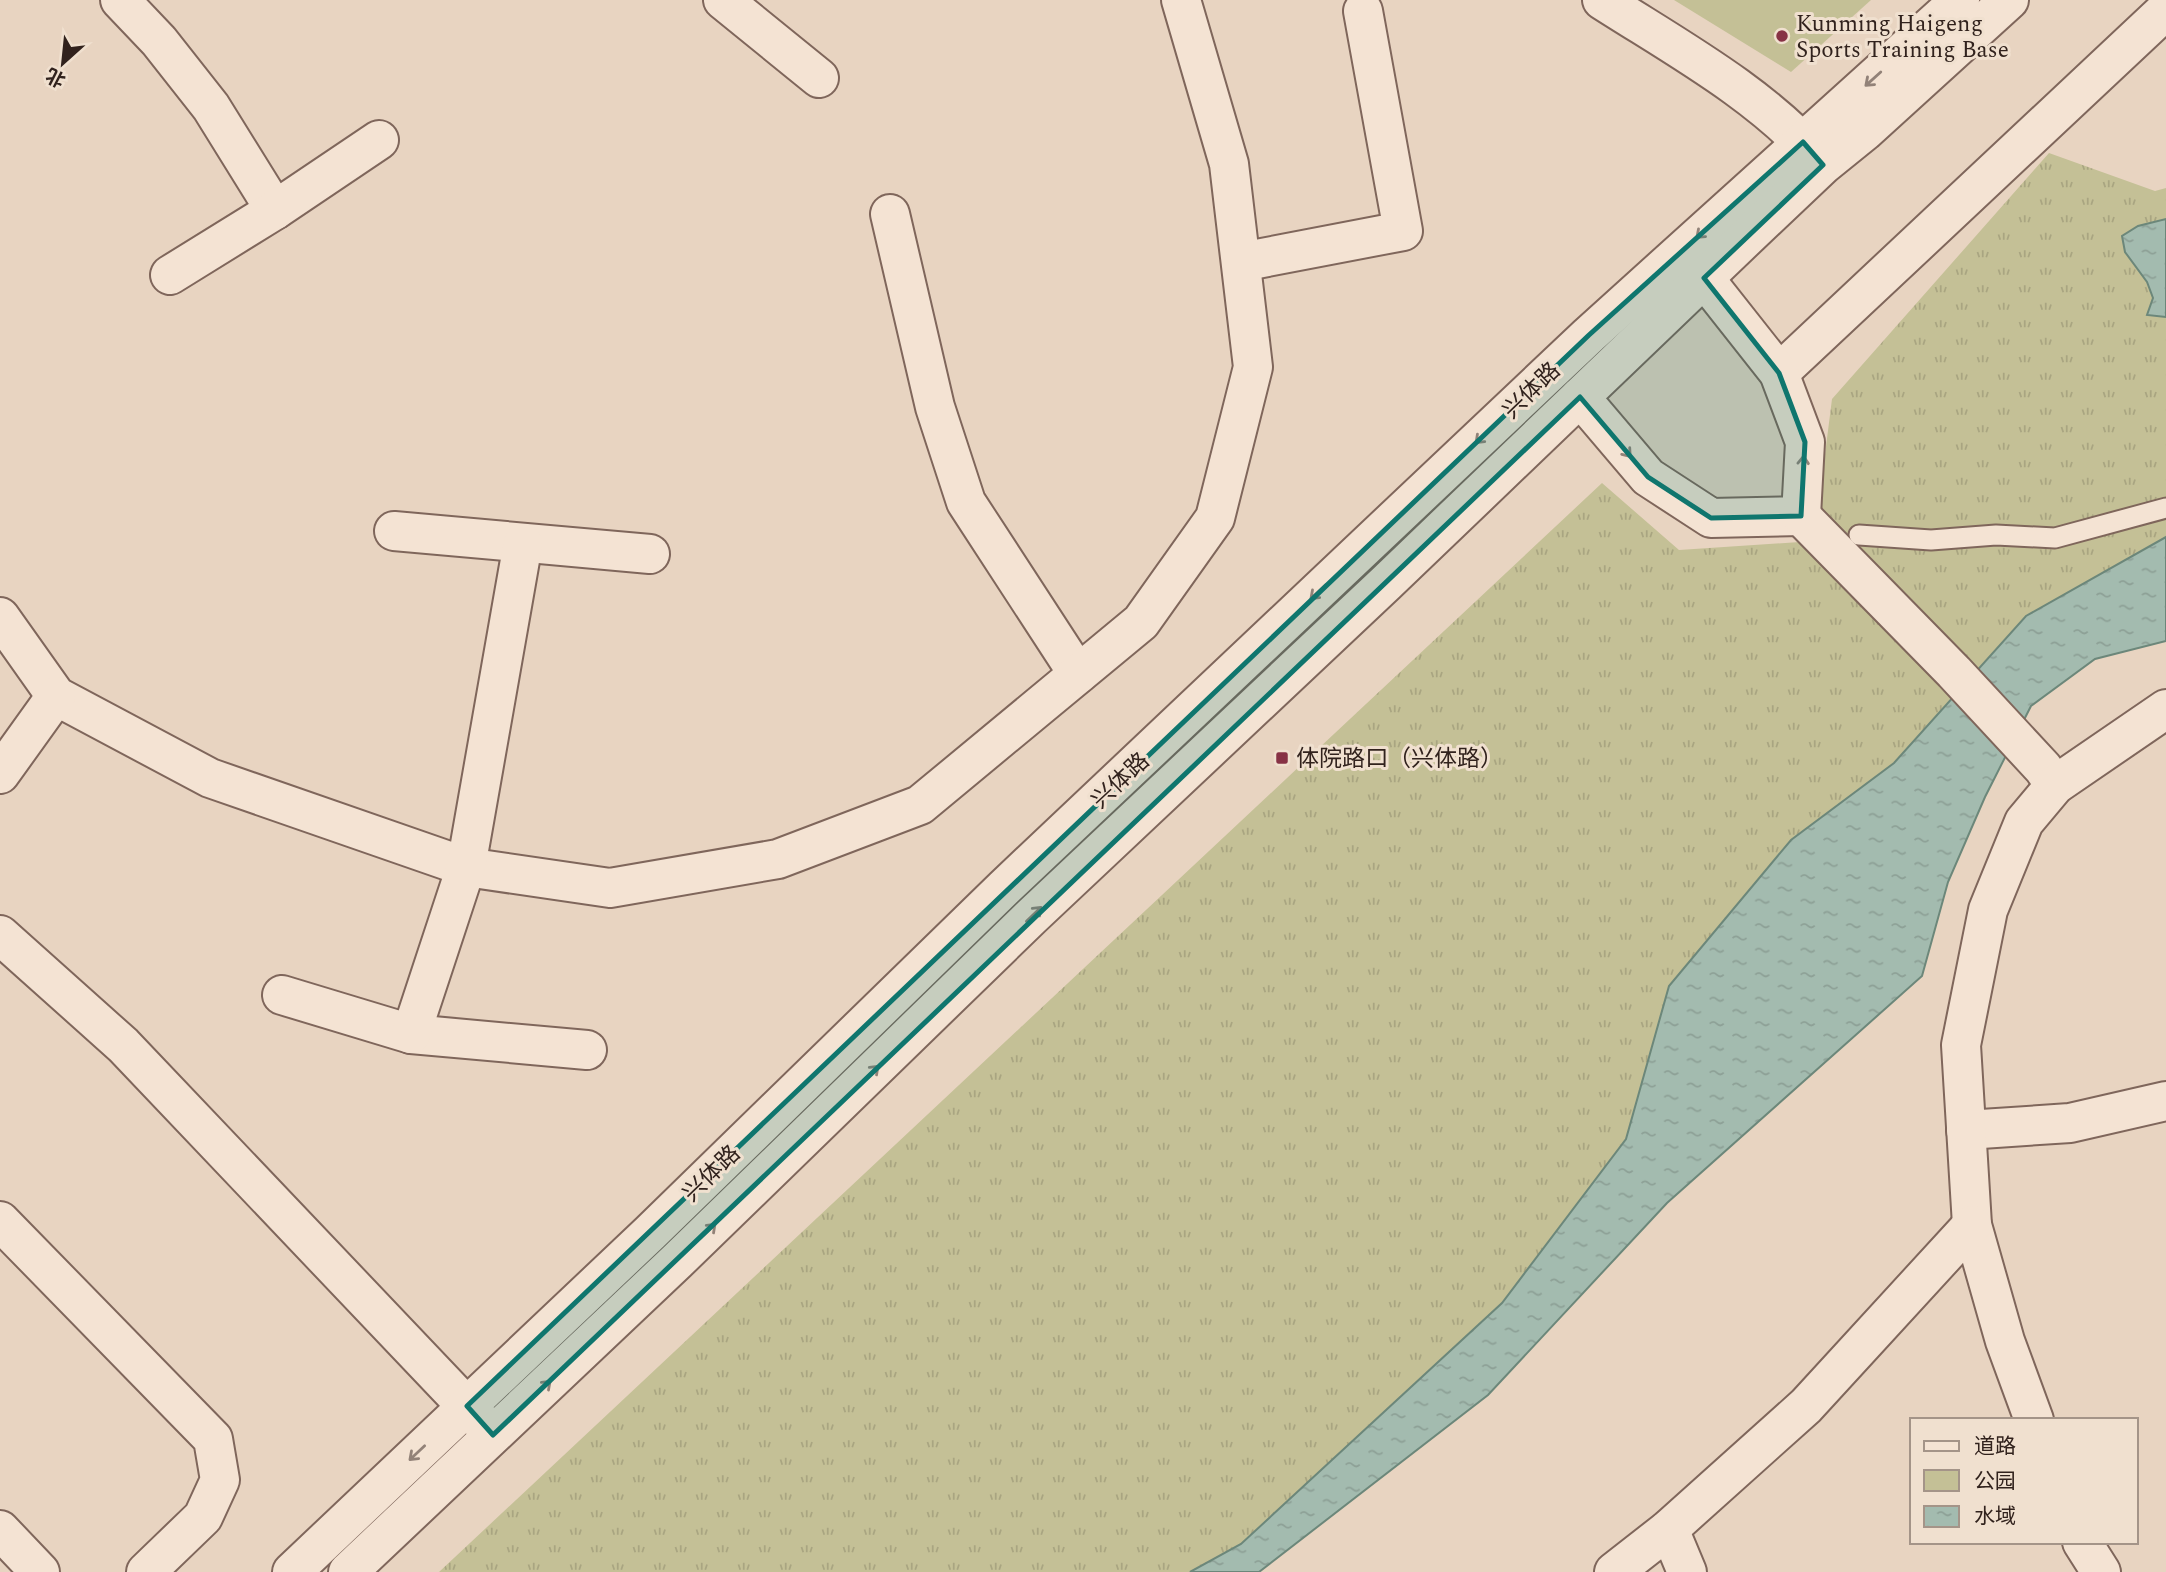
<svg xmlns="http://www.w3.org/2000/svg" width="2166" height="1572" viewBox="0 0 2166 1572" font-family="Spectral,'Noto Sans SC',serif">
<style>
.grass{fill:url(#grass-tufts)}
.green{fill:#c4c096}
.water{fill:url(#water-ripples);stroke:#6c877a;stroke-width:2}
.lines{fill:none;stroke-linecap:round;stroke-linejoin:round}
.service-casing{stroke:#7f665b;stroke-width:23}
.minor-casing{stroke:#7f665b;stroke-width:42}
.tertiary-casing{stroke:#7f665b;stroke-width:42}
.service{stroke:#f4e3d3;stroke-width:19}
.minor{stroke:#f4e3d3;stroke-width:38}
.tertiary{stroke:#f4e3d3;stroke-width:38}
.oneway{stroke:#928278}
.marked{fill:#0f766e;fill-opacity:0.2;stroke:#0f766e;stroke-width:5;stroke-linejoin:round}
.poi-dot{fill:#873245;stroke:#f0e0cf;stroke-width:2.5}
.labels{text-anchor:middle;stroke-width:6;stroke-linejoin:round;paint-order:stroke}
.poi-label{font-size:23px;fill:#31221d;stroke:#f0e0cf;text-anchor:start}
.street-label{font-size:23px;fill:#31221d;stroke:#f0e0cf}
</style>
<defs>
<pattern id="grass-tufts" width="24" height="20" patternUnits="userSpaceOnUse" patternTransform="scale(1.75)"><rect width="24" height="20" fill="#c4c096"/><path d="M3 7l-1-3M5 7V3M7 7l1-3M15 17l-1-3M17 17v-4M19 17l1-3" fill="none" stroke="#a9a581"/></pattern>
<pattern id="water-ripples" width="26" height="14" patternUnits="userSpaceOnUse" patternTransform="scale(1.75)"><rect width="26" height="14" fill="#a3bbaf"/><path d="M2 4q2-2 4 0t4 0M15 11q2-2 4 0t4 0" fill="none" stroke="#8da096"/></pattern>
</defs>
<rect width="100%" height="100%" fill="#e8d4c1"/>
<path class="grass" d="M2049 153 2155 191 2166 188V641L2095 659 2031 706 1985 797 1948 882 1922 976 1667 1203 1488 1395 1259 1572H439L1602 483 1679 550 1814 541 1832 399Z"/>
<path class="green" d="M1674 0H1871L1791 72Z"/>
<g class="water">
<path d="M2166 219V317L2147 315 2153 298 2147 282 2125 252 2122 236 2138 226Z"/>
<path d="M2166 537V641L2095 659 2031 706 1985 797 1948 882 1922 976 1667 1203 1488 1395 1259 1572H1190L1241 1544 1502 1303 1626 1139 1669 986 1791 840 1894 763 2026 616Z"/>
</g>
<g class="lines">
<defs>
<path id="service" d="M1859 535 1931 540 1996 535 2055 538 2166 508"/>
<g id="minor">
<path d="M120 0 159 41 211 107 275 210"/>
<path d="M723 0 819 78"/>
<path d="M890 214 935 407 966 502 1078 674"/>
<path d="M1241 262 1403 231 1363 11"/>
<path d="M170 275 275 210 379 140"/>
<path d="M1779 373 2166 10"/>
<path d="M1580 397 1648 477 1711 518 1801 516 1805 442 1779 373 1704 278"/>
<path d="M1801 516 1954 672 2043 768 2055 785"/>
<path d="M394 531 650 554"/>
<path d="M0 617 56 696 210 778 466 867 610 888 778 859 920 805 1141 622 1215 518 1253 367 1229 164 1181 0"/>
<path d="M0 774 56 696"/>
<path d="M0 935 123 1045 490 1431"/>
<path d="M282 995 411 1034 587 1050"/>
<path d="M411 1034 466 867 523 543"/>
<path d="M1966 1130 2070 1123 2166 1101"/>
<path d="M0 1221 213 1439 220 1480 203 1517 146 1572"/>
<path d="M2034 1420 2005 1341 1972 1225 1961 1045 1988 910 2024 822 2055 785 2166 709"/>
<path d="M1669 1529 1687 1572"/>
<path d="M0 1530 40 1572"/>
<path d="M2082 1542 2101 1572"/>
<path d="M1614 1572 1669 1529 1806 1406 1972 1225"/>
</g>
<g id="tertiary">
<path d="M1602 0C1677 48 1760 93 1820 161"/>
<path d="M292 1572 650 1233 1004 888 1589 335 1960 0"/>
<path d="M348 1572 677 1261 1031 917 1386 583 1750 234 1823 165 1865 131 2009 0"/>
</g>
</defs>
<use href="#service" class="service-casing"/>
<use href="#minor" class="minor-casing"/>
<use href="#tertiary" class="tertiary-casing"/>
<use href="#service" class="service"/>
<use href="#minor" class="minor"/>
<use href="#tertiary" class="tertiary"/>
</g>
<defs><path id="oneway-shaft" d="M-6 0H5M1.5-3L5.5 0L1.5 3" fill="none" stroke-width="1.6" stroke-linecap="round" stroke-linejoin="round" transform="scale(1.75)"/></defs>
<g class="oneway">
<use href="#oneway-shaft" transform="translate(1873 79) rotate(138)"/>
<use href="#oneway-shaft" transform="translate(1704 231) rotate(138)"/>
<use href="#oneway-shaft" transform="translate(1483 436) rotate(136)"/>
<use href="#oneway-shaft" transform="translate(1624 449) rotate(50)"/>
<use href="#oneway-shaft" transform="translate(1803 466) rotate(-87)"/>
<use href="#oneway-shaft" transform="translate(1318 592) rotate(137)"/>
<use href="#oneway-shaft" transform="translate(1034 914) rotate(-44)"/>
<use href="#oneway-shaft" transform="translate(871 1073) rotate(-44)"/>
<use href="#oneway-shaft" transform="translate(708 1231) rotate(-44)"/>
<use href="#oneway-shaft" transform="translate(543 1388) rotate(-43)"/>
<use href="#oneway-shaft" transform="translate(417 1453) rotate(137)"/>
</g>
<path class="marked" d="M1803 142 1823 165 1704 278 1779 373 1805 442 1801 516 1711 518 1648 477 1580 397 493 1435 467 1406 1589 335Z"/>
<g class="poi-dot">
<circle cx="1782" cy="36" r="7"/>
<rect x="1275" y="751" width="14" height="14" rx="3.5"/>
</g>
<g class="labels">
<g class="poi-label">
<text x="1796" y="31">Kunming Haigeng<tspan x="1796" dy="26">Sports Training Base</tspan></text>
<text x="1296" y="766">体院路口（兴体路）</text>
</g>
<g class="street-label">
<text transform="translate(1531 390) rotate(-44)" y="8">兴体路</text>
<text transform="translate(1120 780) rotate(-43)" y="8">兴体路</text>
<text transform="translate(711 1173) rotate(-44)" y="8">兴体路</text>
</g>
</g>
<rect x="1910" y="1418" width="228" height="126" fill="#f0e0cf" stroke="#a49488" stroke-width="2"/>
<rect x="1924" y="1441" width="35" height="10" fill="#f4e3d3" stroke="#a49488" stroke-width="2"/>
<text x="1974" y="1453" font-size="21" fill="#31221d">道路</text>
<rect x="1924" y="1470" width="35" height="21" fill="#c4c096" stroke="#a49488" stroke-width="2"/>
<text x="1974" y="1488" font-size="21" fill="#31221d">公园</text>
<rect x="1924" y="1506" width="35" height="21" fill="url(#water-ripples)" stroke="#a49488" stroke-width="2"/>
<text x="1974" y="1523" font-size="21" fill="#31221d">水域</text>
<g transform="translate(63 63) rotate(207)" stroke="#f0e0cf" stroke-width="5" paint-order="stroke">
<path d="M0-5L12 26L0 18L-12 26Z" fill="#31221d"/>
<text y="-10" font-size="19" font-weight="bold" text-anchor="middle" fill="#31221d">北</text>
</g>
</svg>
